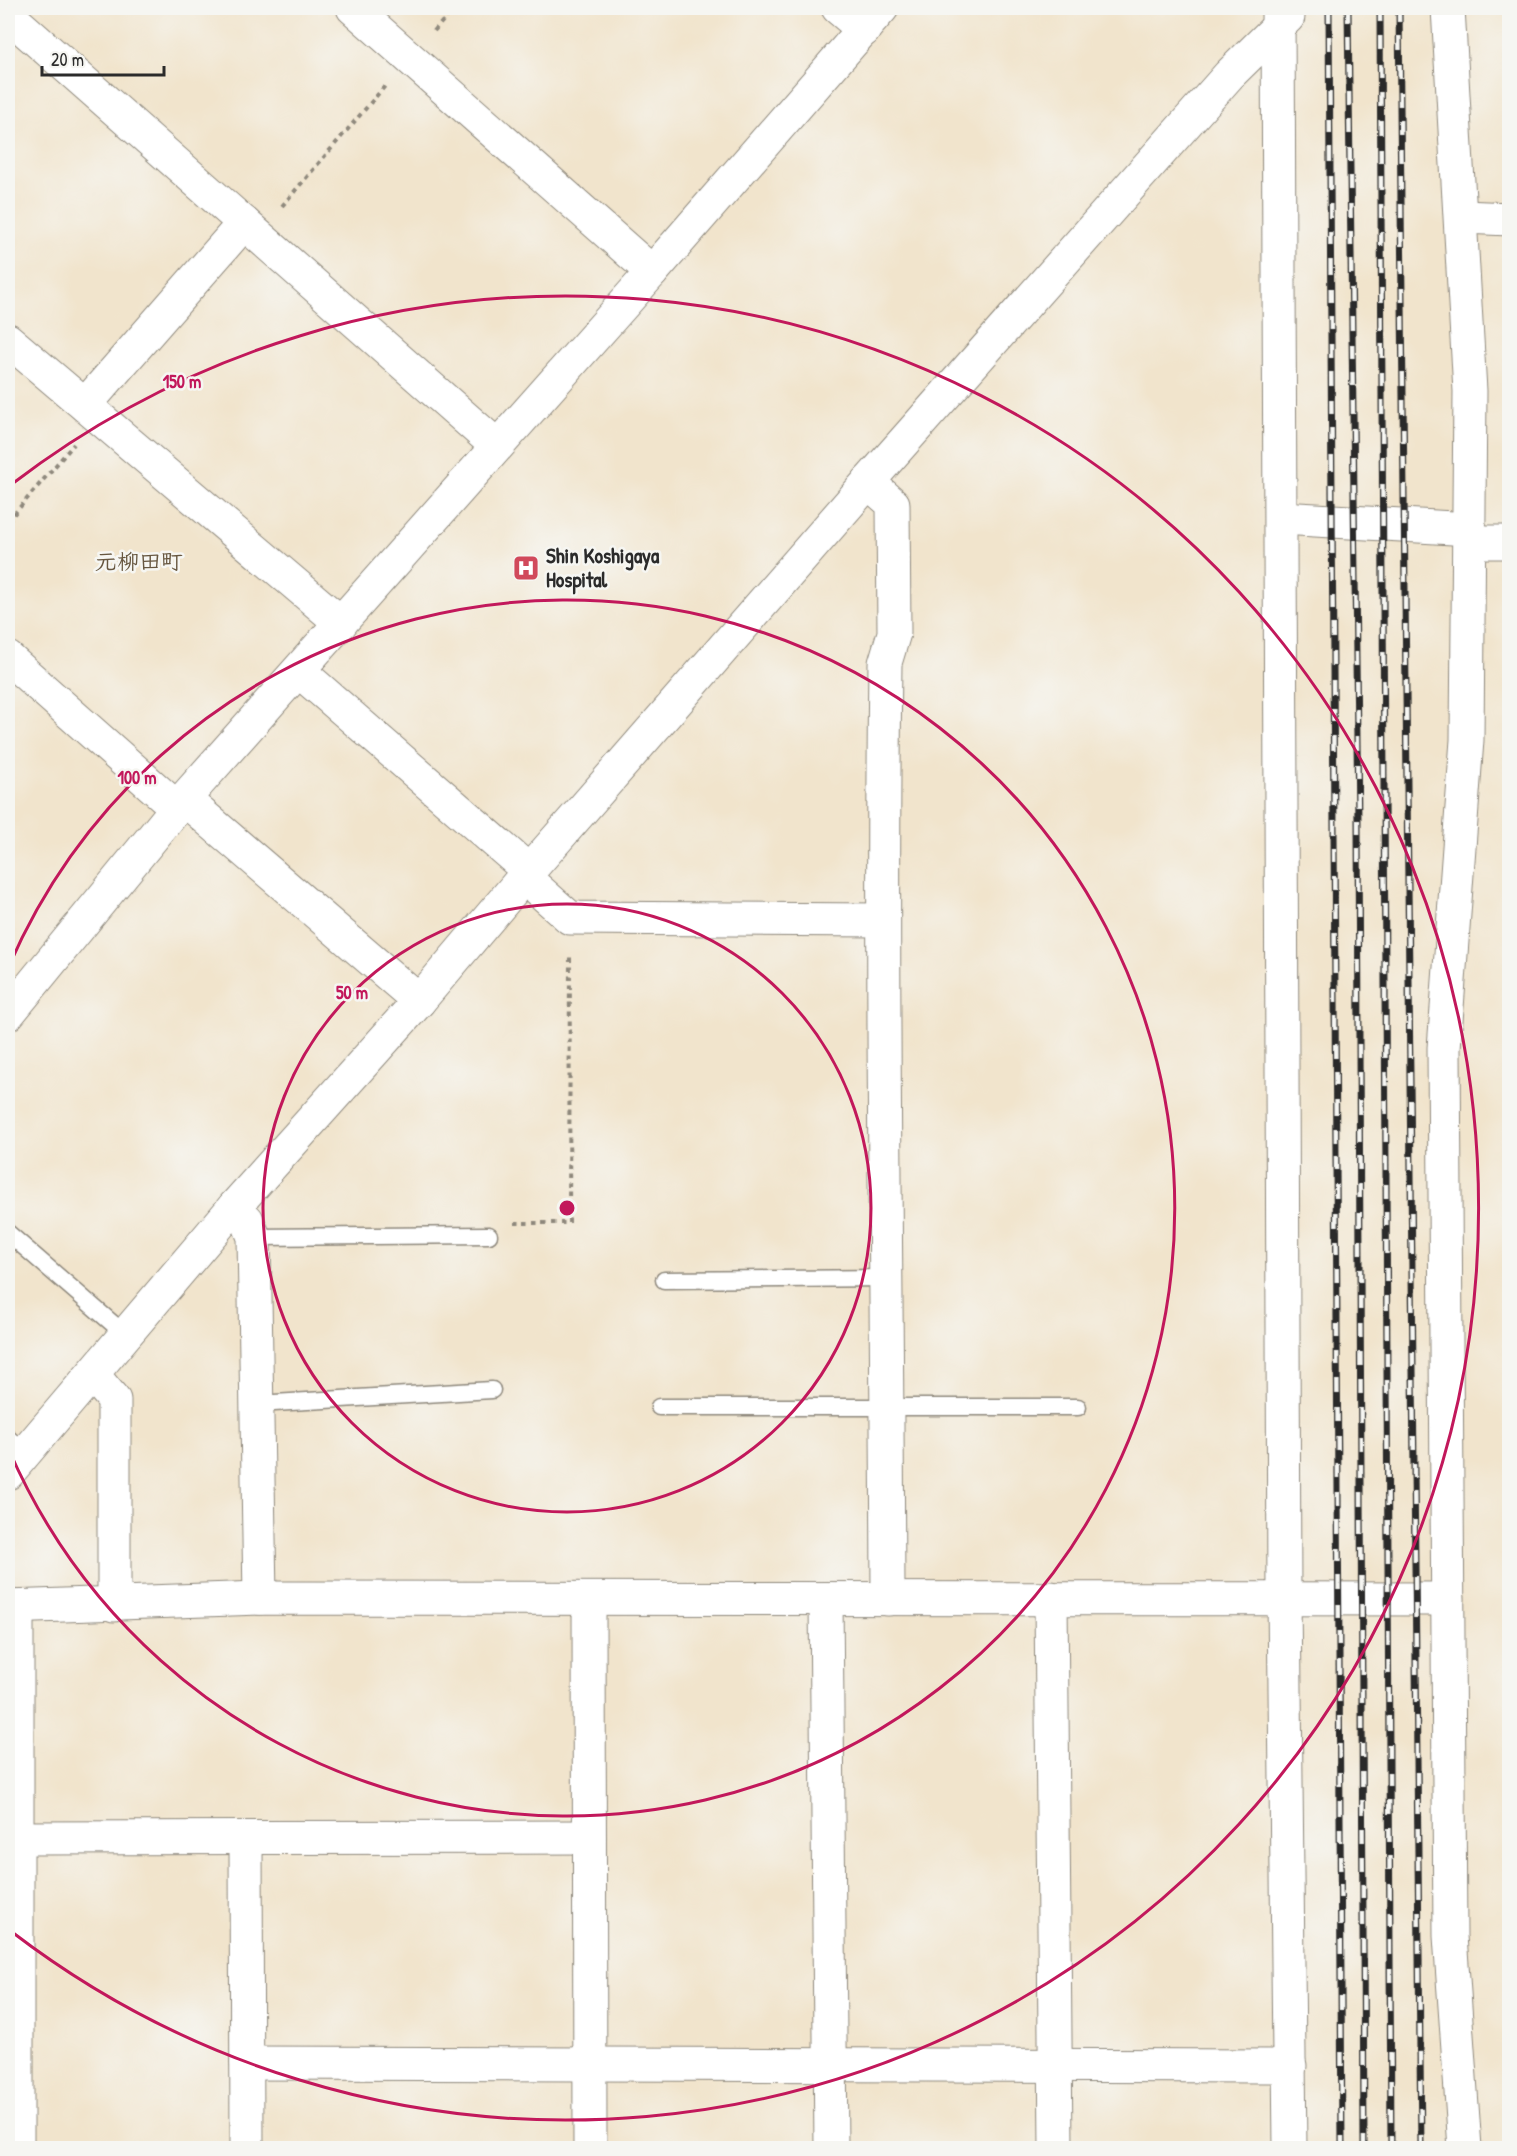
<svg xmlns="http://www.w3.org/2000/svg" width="1517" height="2156" viewBox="0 0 1517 2156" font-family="'Patrick Hand','Klee One',sans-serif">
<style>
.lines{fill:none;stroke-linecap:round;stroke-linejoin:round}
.lane-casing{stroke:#8e887c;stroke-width:19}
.street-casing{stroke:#8e887c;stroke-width:35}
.secondary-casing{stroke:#8e887c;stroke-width:35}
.path{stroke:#8e887c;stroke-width:4;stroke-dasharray:4.5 4.5;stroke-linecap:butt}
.lane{stroke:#fff;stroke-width:16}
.street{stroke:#fff;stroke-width:33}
.secondary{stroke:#fff;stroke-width:33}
.rail-casing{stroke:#2b2b2b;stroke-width:7}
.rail{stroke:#f6f6f2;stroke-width:4.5;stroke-dasharray:14;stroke-linecap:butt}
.ring{fill:none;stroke:#c2185b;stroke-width:3}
.labels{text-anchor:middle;stroke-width:5;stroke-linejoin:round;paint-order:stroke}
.poi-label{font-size:21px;font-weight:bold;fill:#2b2b2b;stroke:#f6f6f2;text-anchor:start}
.neighbourhood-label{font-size:22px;font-weight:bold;fill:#675740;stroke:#f6f6f2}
.centre{fill:#c2185b;stroke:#f6f6f2;stroke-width:3}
.ring-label{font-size:18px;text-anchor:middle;font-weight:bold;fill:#c2185b;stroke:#f6f6f2;stroke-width:5;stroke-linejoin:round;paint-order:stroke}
</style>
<rect width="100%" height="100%" fill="#f6f6f2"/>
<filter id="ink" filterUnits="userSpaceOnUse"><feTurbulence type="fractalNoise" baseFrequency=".0167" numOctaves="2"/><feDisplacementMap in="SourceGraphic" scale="12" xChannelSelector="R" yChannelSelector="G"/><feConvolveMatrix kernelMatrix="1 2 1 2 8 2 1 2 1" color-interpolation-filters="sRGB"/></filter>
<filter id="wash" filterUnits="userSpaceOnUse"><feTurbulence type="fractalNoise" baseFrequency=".008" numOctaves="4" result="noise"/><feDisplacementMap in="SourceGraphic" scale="24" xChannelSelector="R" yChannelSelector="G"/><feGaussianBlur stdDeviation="1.35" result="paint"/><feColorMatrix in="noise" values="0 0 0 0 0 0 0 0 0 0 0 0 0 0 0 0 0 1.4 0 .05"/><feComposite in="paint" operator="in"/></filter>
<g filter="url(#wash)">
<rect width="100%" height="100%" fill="#f1e4cc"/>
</g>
<g filter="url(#ink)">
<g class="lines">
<defs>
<g id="lane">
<path d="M8 1233 127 1336"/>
<path d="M254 1237 489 1235"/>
<path d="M664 1280 887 1278"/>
<path d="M257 1404 492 1390"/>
<path d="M659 1407H1078"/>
<path d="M8 1438 25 1453"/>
</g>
<g id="street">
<path d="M838 8 864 30"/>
<path d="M8 15 497 446"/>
<path d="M1462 217 1510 219"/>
<path d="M652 272 882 8"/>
<path d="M8 340 341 623"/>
<path d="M85 405 244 223"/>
<path d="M868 482 893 504 894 633 885 663C881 975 887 1287 888 1599"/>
<path d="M1470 542H1510"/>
<path d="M8 658 177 808"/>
<path d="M299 671 529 871"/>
<path d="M184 799 419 1001"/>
<path d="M524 877 570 918 881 920"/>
<path d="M8 1014 184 799 652 272 353 8"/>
<path d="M234 1207 247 1220 254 1237 260 1598"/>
<path d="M93 1375 114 1400V1605"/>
<path d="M1051 1598 1056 2148"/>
<path d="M826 1599 831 2148"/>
<path d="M8 1607 260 1598 1448 1599"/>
<path d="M17 1607V2148"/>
<path d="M17 1838 589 1837"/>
<path d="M246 1840 247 2148"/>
<path d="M247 2063 1290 2066"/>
</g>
<g id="secondary">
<path d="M1278 8 1284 1598 1290 2148"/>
<path d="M1448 8 1470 391 1467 740 1444 1048 1450 1936 1465 2148"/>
<path d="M8 12 12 8"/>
<path d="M1281 518 1470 529"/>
<path d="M8 1473 234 1207 419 1001 529 871 868 482 1229 75 1288 17"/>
<path d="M589 1599 590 2148"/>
</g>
</defs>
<use href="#lane" class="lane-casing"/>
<use href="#street" class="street-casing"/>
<use href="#secondary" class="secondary-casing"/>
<g class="path">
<path d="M434 31 454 8"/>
<path d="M282 206 385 86"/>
<path d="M8 521 74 444"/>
<path d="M1509 791H1510"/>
<path d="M515 1223H569L570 954"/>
</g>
<use href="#lane" class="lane"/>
<use href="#street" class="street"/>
<use href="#secondary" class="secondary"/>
<defs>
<g id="rail">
<path d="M1329 8 1342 2148"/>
<path d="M1348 8 1358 821 1364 2148"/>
<path d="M1380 8 1391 2148"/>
<path d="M1399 8 1421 2148"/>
</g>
</defs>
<use href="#rail" class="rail-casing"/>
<use href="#rail" class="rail"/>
</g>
</g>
<g class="ring">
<circle cx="567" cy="1208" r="304"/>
<path d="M9 966A608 608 0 1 1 9 1450"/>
<path d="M12 484A912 912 0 1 1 12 1932"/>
</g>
<defs>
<symbol id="hospital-square" viewBox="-11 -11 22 22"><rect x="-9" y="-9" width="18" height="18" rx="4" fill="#d1495b" stroke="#f6f6f2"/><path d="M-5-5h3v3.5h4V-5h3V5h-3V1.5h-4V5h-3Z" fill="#fff"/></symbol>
</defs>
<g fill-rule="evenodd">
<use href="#hospital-square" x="511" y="553" width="30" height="30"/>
</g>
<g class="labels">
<g class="poi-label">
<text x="546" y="563">Shin Koshigaya<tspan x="546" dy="24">Hospital</tspan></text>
</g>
<g class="neighbourhood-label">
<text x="139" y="569">元柳田町</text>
</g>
</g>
<circle cx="567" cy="1208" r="9" class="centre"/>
<g class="ring-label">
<text x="182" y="388">150 m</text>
<text x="137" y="784">100 m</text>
<text x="352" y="999">50 m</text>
</g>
<rect width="1517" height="2156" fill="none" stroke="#f6f6f2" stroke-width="30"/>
<path d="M42 66v9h122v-9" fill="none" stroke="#2b2b2b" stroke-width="3"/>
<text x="51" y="66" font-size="18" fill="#2b2b2b" stroke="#f6f6f2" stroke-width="4.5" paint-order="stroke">20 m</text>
</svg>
